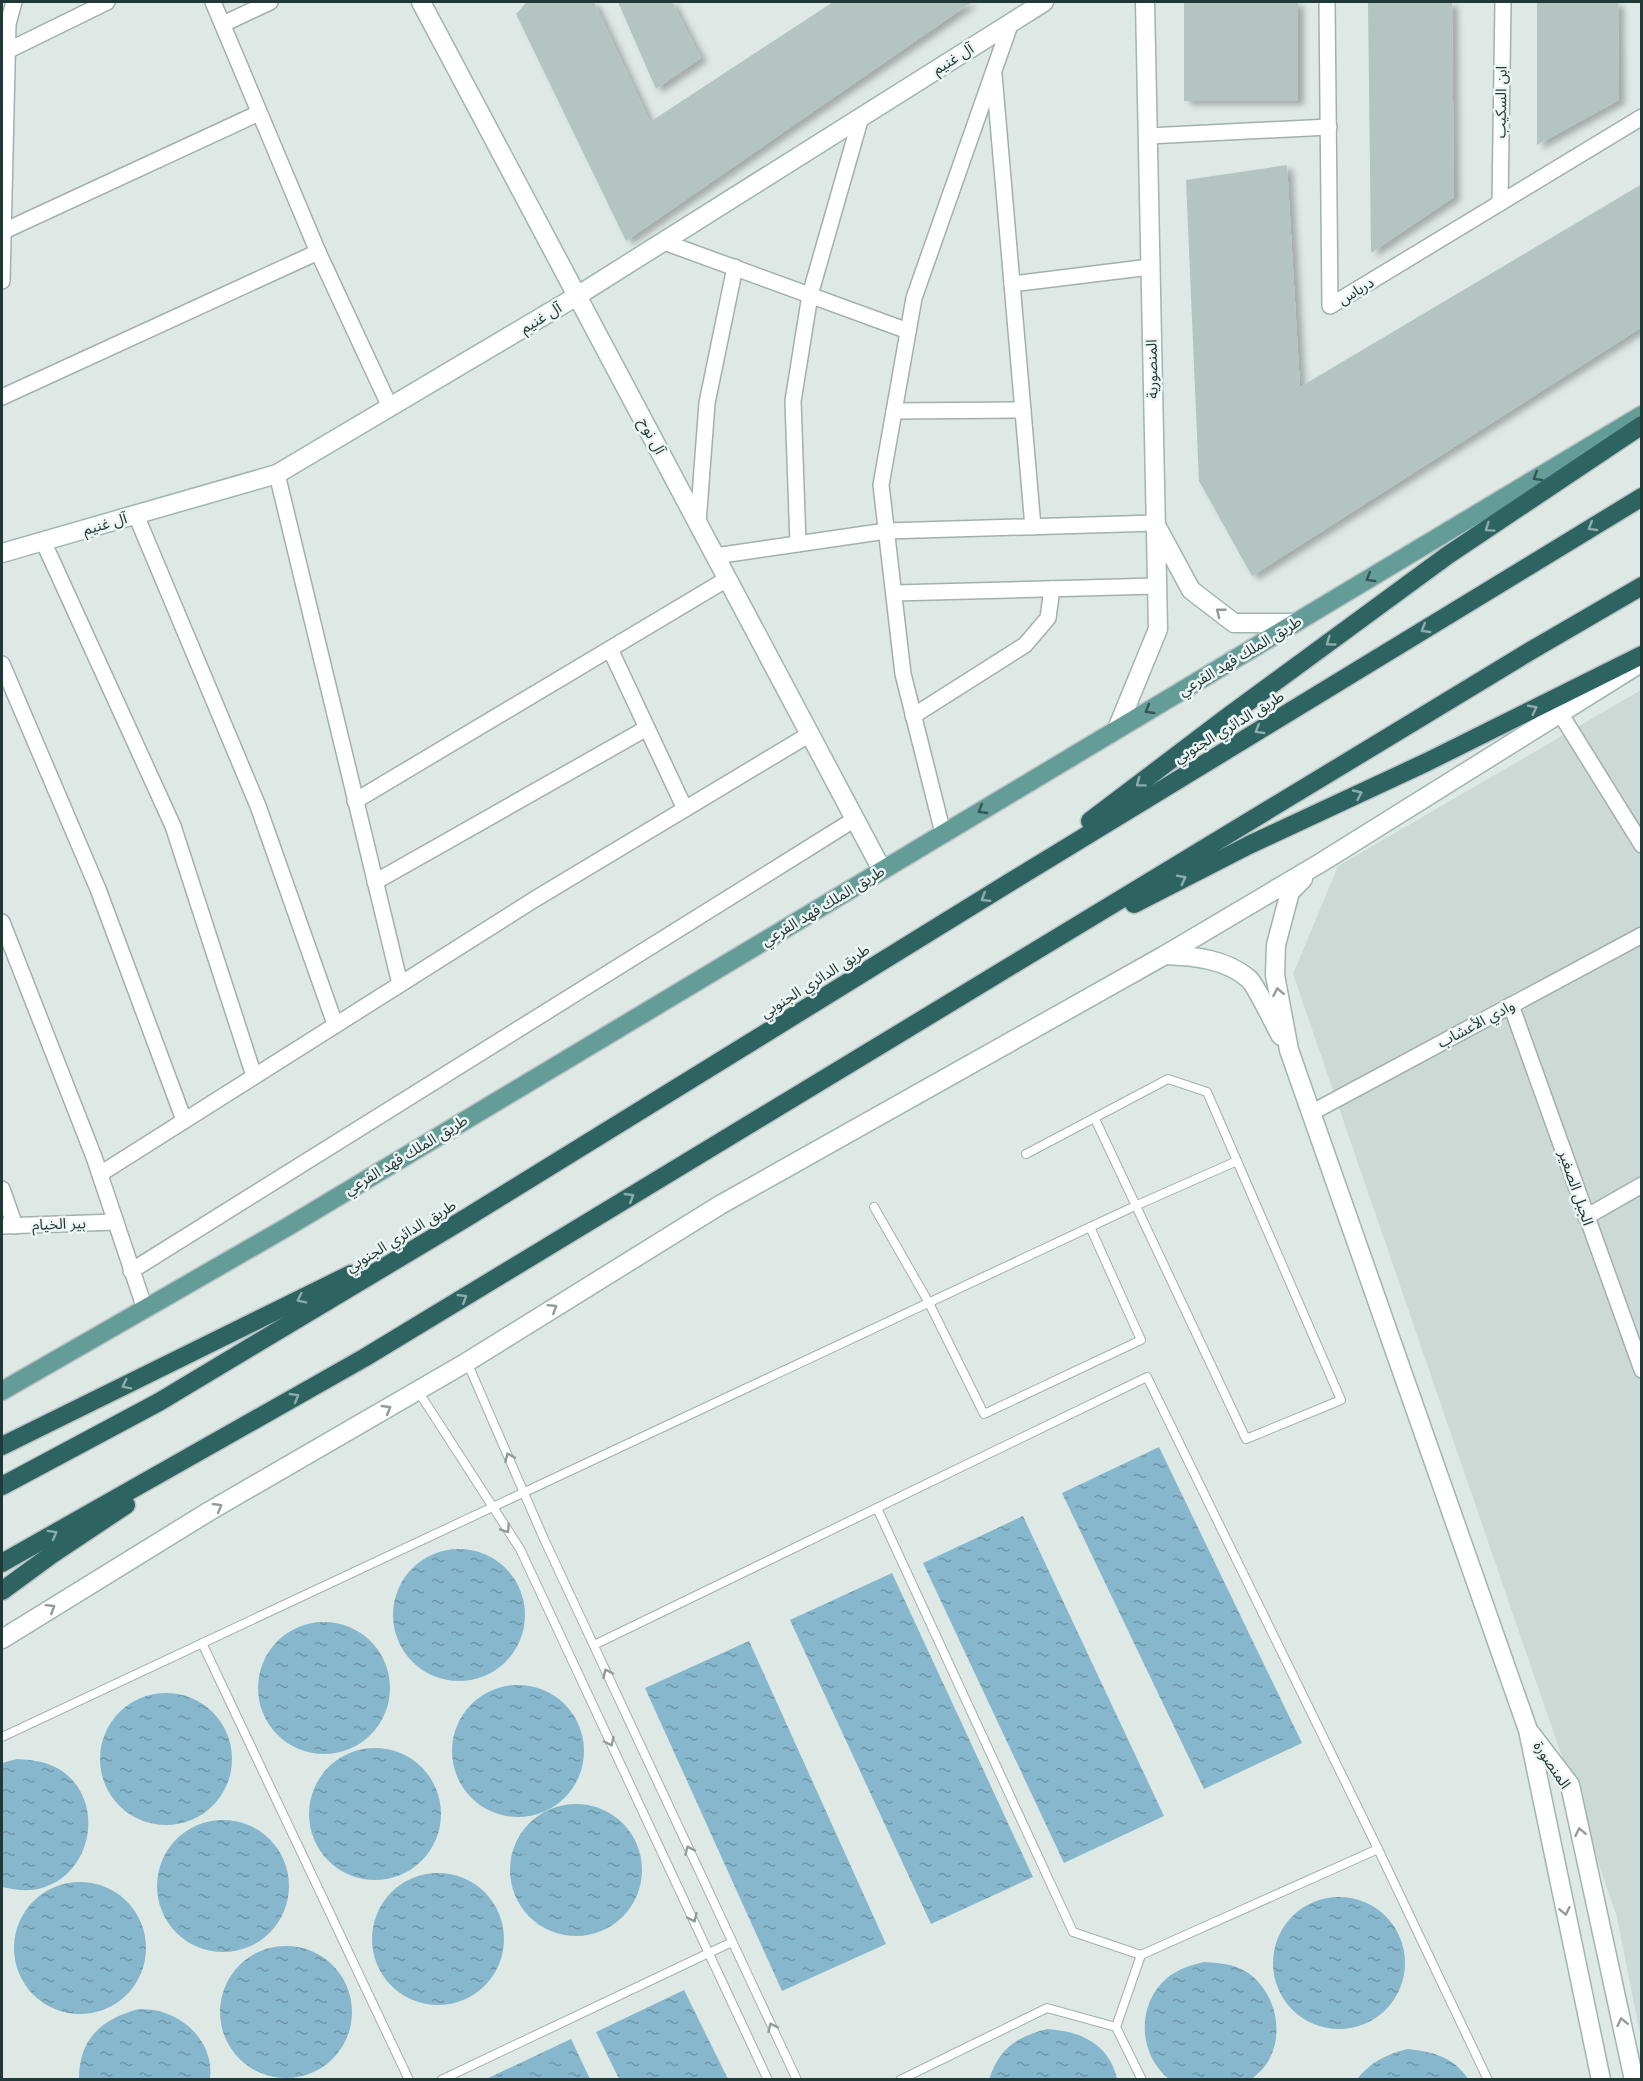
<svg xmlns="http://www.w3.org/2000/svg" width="1643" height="2081" viewBox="0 0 1643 2081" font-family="Helvetica,'Noto Sans Arabic',sans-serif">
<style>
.built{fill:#cdd9d5}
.water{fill:url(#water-ripples)}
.building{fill:#b4c4c0;filter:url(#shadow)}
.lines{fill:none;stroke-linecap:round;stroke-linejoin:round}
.lane-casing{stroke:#a1b0ae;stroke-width:10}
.street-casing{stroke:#a1b0ae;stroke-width:18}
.secondary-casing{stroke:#9eb5b0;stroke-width:21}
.primary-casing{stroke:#bcc3c3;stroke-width:21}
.highway-casing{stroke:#bcc3c3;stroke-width:21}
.lane{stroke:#fff;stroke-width:8}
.street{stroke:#fff;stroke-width:15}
.secondary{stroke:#fff;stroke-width:18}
.primary{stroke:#649d98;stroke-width:18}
.highway{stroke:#2d6361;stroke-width:18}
.oneway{stroke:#345653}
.oneway2{stroke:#8eacaa}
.oneway3{stroke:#909c9a}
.labels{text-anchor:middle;stroke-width:5;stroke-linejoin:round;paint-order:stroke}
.street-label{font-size:15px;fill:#203836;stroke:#eef6f4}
</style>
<defs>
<pattern id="water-ripples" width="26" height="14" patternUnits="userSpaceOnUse" patternTransform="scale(1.5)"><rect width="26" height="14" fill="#87b7cd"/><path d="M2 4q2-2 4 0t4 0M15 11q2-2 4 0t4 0" fill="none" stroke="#6e96a7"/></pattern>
<filter id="shadow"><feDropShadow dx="6" dy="4" stdDeviation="3" flood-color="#0004"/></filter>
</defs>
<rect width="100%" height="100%" fill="#dee9e6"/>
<path class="built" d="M1641 690V2039L1617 1917 1293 974 1338 866Z"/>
<g class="water">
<path d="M1159 1447 1302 1743 1204 1789 1062 1493Z"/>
<path d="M1023 1516 1164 1816 1064 1863 923 1563Z"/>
<circle cx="459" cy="1615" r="66"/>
<path d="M892 1573 1033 1877 931 1924 790 1620Z"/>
<circle cx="324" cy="1688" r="66"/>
<path d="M749 1641 886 1944 782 1991 645 1688Z"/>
<circle cx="518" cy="1751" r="66"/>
<circle cx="166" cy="1759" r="66"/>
<circle cx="375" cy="1814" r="66"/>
<path d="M17 1759C31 1760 44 1761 57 1768 106 1795 95 1873 42 1888 28 1892 16 1890 2 1887V1763Z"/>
<circle cx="576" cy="1870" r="66"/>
<circle cx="223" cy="1886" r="66"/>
<circle cx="438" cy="1939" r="66"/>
<circle cx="80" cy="1948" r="66"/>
<circle cx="1339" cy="1963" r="66"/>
<circle cx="286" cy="2012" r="66"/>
<path d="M1204 1962C1219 1963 1233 1964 1245 1971 1276 1990 1287 2036 1265 2066 1261 2071 1256 2075 1252 2079H1169C1138 2055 1136 2004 1167 1978 1178 1969 1191 1965 1204 1962Z"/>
<path d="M684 1990 728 2079H619L596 2032Z"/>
<path d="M139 2009C146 2010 155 2009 162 2012 192 2021 214 2048 210 2079H79C79 2039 101 2019 139 2009Z"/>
<path d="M1047 2029C1081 2031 1109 2044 1117 2079H989C1000 2048 1016 2037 1047 2029Z"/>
<path d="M571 2039 590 2079H486Z"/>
<path d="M1407 2049C1431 2051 1454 2057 1468 2079H1357C1371 2062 1385 2055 1407 2049Z"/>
</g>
<g class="building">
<path d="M527 2H594L650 122 833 2H972L626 241 516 14Z"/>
<path d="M618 2H672L701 58 656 89Z"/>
<rect x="1184" y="2" width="114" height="99"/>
<path d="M1368 2H1452L1454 197 1371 253Z"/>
<path d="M1537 2H1618L1619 100 1537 145Z"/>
<path d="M1287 165 1300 387 1642 184V327L1252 576 1199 481 1186 180Z"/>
</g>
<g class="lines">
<defs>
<g id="lane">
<path d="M1026 1154 1168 1079 1207 1092 1341 1400 1246 1439 1095 1119"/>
<path d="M874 1207 929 1303 984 1414 1141 1340 1090 1227"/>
<path d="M467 1362 544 1539 797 2080"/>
<path d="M418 1391 520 1549 768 2080"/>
<path d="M877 1508 1073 1932 1141 1955"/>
<path d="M202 1643 409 2080"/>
<path d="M594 1645 1147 1377 1378 1849 1488 2080"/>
<path d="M2 1737 1135 1206 1237 1161"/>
<path d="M1116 2027 1141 1955 1378 1849"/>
<path d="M441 2080 732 1942"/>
<path d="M900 2080 1047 2008 1116 2027 1142 2080"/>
</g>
<g id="street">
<path d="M213 2 318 252 390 407"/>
<path d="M1327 2 1330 306 1642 117"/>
<path d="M223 24 270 2"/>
<path d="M2 52 7 51 107 2"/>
<path d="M994 75 1033 527"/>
<path d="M1148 136 1329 127"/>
<path d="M1500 203 1503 2"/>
<path d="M4 231 259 113"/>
<path d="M664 242 908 331"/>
<path d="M2 281 8 24 14 2"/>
<path d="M1012 284 1150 267"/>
<path d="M2 397 318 252"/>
<path d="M894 411 1023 410"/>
<path d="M277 474 400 984"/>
<path d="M136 515 258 806 335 1024"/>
<path d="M698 523 707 403 735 267"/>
<path d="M43 541 173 826 254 1076"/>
<path d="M798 544 793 401 810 295 861 117"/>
<path d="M715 556 886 531 1155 523"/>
<path d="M894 593 1156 586"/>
<path d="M610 649 685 809"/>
<path d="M2 664 98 889 184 1120"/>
<path d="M1560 713 1642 845"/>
<path d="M913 716 1025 645 1048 618 1052 589"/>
<path d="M355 801 727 579"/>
<path d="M943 833 903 674 881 485 914 298 1011 22"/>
<path d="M375 882 647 728"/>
<path d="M2 922 94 1157 145 1309"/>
<path d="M1511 1005 1642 1370"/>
<path d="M1311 1113 1642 935"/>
<path d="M100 1174 535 899 810 734"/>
<path d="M2 1189 15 1226"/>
<path d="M1586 1217 1642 1185"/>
<path d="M2 1226 116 1222"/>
<path d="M131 1271 855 819"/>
</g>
<g id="secondary">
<path d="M421 2 882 870"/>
<path d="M1157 527 1191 590 1234 623H1295"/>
<path d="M2 553 277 474 577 296 1044 2"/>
<path d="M1117 729 1158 629 1145 2"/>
<path d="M1303 879 1290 892 1276 945 1275 975 1289 1050 1528 1730 1601 2080"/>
<path d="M1165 955C1194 956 1226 959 1249 979 1257 987 1274 1024 1281 1036"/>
<path d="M2 1639 208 1512 467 1362 720 1205 1165 955 1322 862 1639 664"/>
<path d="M1531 1734 1570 1785 1634 2080"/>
</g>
<path id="primary" d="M2 1391 289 1226 1642 415"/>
<g id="highway">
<path d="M1090 821 1226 718 1448 555 1642 425"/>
<path d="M1134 904 1249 845 1427 762 1642 655"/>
<path d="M2 1446 351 1274"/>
<path d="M2 1486 159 1402 466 1218 1012 881 1642 497"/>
<path d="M2 1563 364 1358 1532 650 1642 586"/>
<path d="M2 1591 51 1555 126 1505"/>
</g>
</defs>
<use href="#lane" class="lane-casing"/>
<use href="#street" class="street-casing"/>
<use href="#secondary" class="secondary-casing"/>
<use href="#primary" class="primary-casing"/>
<use href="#highway" class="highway-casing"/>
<use href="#lane" class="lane"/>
<use href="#street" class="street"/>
<use href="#secondary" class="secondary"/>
<use href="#primary" class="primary"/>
<use href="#highway" class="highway"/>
</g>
<defs><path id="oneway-chevron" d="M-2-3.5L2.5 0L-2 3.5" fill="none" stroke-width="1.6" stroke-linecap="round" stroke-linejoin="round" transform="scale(1.5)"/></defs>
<g class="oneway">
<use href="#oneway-chevron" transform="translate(1537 477) rotate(149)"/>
<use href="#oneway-chevron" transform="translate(1370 578) rotate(149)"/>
<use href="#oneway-chevron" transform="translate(1149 710) rotate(149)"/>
<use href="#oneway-chevron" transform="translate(982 810) rotate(149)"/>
</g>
<g class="oneway2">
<use href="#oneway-chevron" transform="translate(1592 527) rotate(149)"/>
<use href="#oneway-chevron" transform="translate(1489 528) rotate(146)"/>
<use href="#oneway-chevron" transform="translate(1425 629) rotate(149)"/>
<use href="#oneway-chevron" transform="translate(1330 642) rotate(144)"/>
<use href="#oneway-chevron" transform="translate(1533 709) rotate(-27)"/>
<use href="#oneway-chevron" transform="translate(1259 730) rotate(149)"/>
<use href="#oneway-chevron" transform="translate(1140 783) rotate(143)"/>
<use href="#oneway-chevron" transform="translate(1358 794) rotate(-25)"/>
<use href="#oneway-chevron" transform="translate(1182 879) rotate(-27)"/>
<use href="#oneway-chevron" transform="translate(985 898) rotate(148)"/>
<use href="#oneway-chevron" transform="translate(630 1197) rotate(-31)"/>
<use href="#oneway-chevron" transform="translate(463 1298) rotate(-31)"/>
<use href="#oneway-chevron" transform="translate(301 1299) rotate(154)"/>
<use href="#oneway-chevron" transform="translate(126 1385) rotate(154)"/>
<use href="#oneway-chevron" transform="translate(295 1397) rotate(-30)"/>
<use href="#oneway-chevron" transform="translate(53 1534) rotate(-29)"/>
</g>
<g class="oneway3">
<use href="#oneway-chevron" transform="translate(1220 612) rotate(-142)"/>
<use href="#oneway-chevron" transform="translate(1278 992) rotate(-101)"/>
<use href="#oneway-chevron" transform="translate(553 1308) rotate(-32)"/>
<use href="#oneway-chevron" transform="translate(387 1409) rotate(-30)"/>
<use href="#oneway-chevron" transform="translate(509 1457) rotate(-114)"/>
<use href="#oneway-chevron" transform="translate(218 1507) rotate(-30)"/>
<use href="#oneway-chevron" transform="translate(506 1529) rotate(56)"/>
<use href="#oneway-chevron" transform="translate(51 1608) rotate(-32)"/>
<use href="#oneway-chevron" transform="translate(607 1673) rotate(-115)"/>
<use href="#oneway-chevron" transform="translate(610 1742) rotate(65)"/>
<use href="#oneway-chevron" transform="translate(1580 1832) rotate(-102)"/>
<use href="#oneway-chevron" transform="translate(689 1850) rotate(-115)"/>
<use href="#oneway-chevron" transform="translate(1565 1911) rotate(78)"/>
<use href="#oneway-chevron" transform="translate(693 1918) rotate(65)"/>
<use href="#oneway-chevron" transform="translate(1622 2022) rotate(-102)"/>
<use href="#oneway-chevron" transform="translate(772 2027) rotate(-115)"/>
</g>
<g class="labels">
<g class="street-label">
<text transform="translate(953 59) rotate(-32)" y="5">آل غنيم</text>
<text transform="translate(1501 102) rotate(-89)" y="5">ابن السكيب</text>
<text transform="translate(1356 291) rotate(-31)" y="5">درباس</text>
<text transform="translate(541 318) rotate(-31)" y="5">آل غنيم</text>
<text transform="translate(1152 369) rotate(-91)" y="5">المنصورية</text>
<text transform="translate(652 436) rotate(62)" y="5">آل نوح</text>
<text transform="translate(105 524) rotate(-16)" y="5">آل غنيم</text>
<text transform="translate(1240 656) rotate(-31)" y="5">طريق الملك فهد الفرعي</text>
<text transform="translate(1229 727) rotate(-31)" y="5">طريق الدائري الجنوبي</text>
<text transform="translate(823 906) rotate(-31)" y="5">طريق الملك فهد الفرعي</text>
<text transform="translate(815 981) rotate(-32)" y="5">طريق الدائري الجنوبي</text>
<text transform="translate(1476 1024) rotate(-28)" y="5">وادي الأعشاب</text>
<text transform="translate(406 1155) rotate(-31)" y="5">طريق الملك فهد الفرعي</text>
<text transform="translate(1576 1188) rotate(71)" y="5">الجبل الصغير</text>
<text transform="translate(59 1224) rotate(-2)" y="5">بير الخيام</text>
<text transform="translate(401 1236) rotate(-31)" y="5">طريق الدائري الجنوبي</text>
<text transform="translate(1552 1765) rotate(56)" y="5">المنصورة</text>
</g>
</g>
<rect width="1643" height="2081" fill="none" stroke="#203836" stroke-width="6"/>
</svg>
